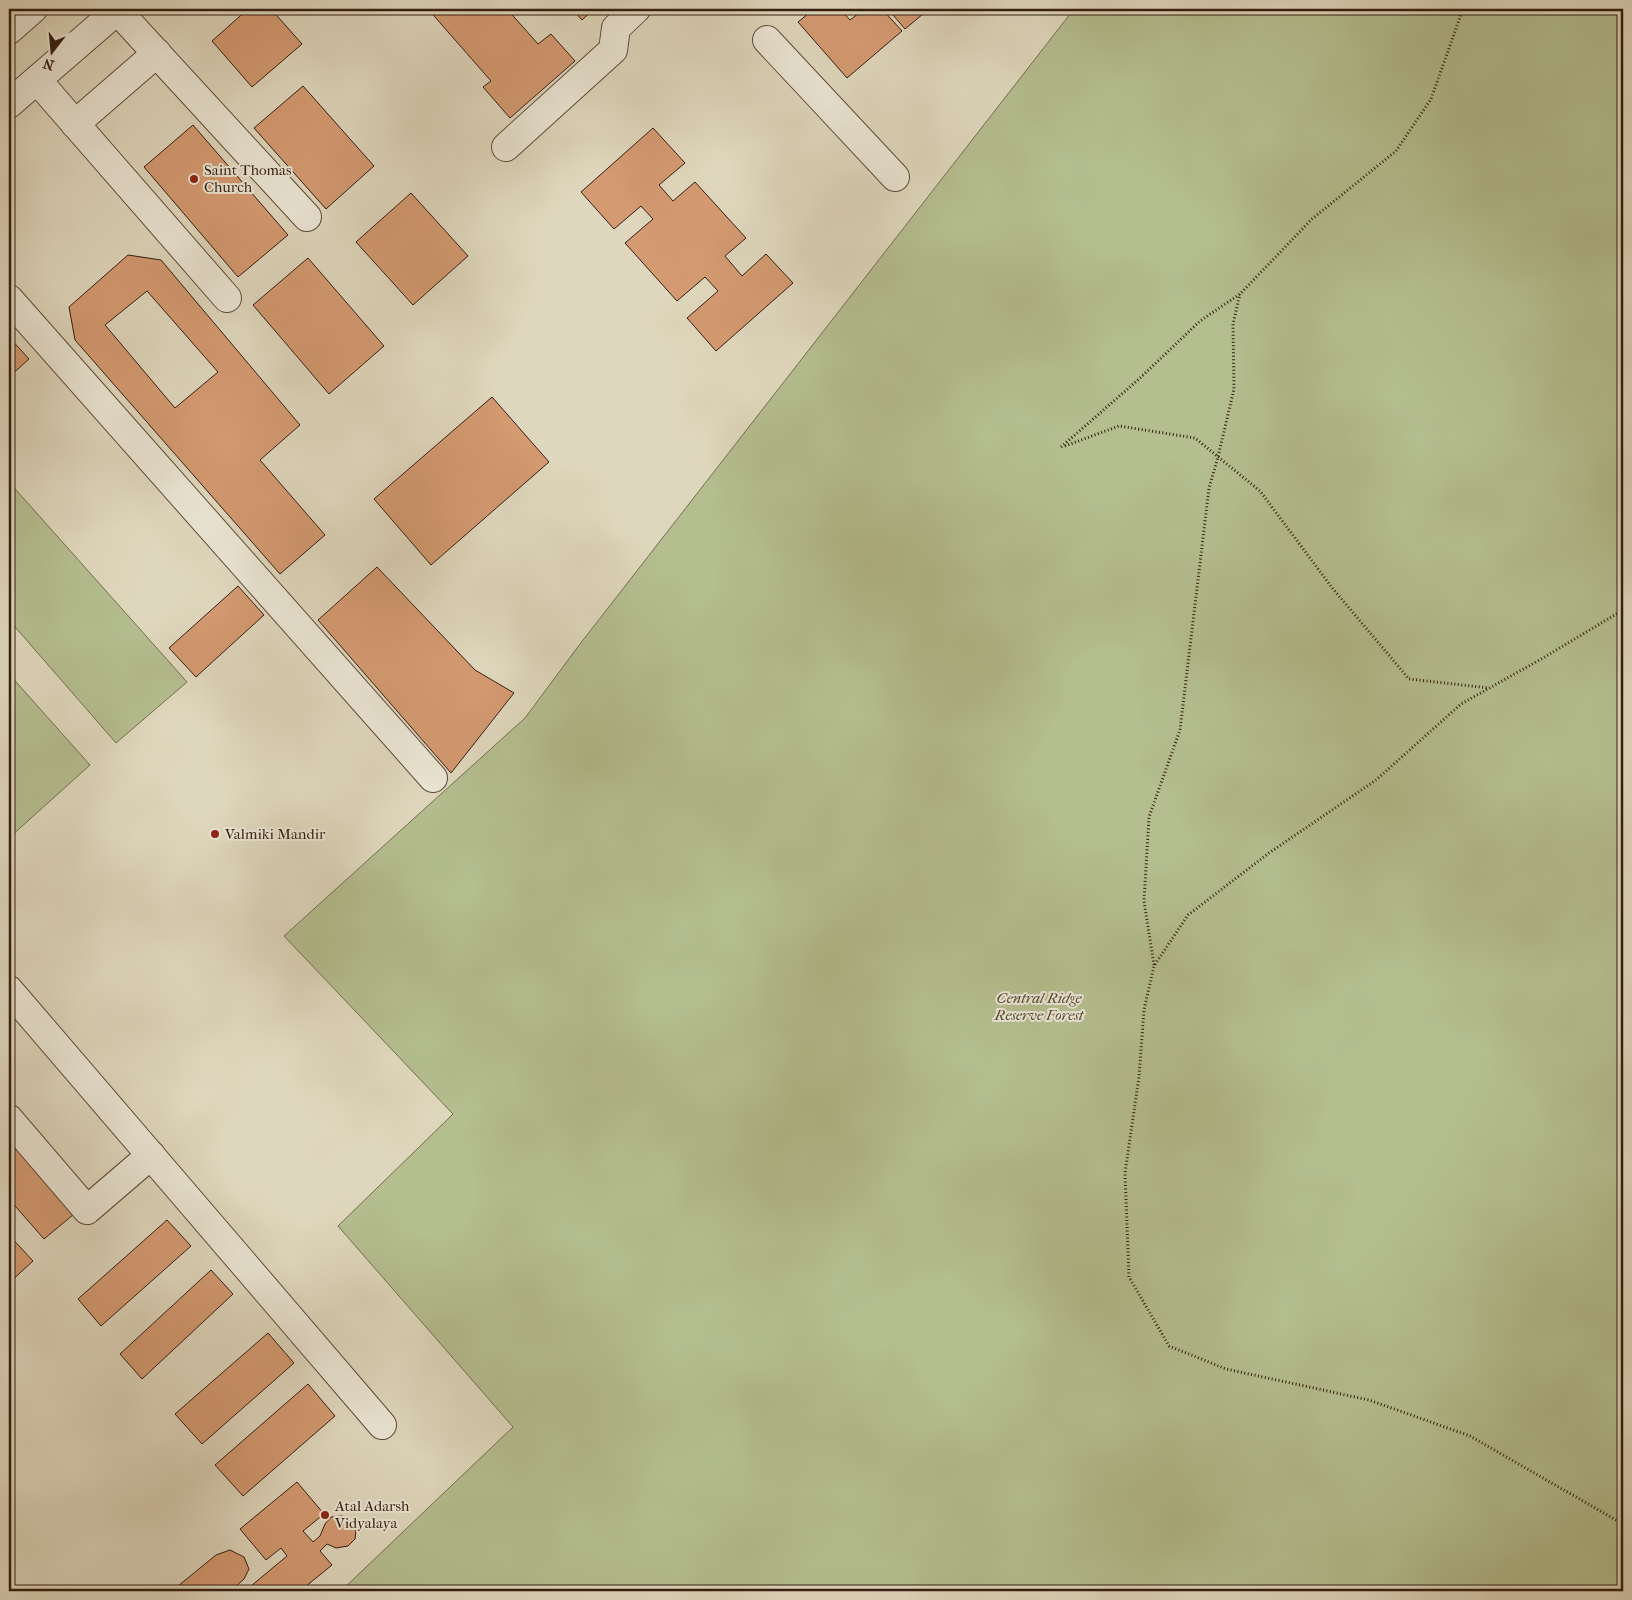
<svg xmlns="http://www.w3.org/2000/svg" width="1632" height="1600" viewBox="0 0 1632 1600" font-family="'IM FELL French Canon',serif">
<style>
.green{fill:#b4be8f;stroke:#746e50}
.building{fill:#d49a72;stroke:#341e10;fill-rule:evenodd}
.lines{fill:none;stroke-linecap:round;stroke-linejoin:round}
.minor-casing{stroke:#5f4c3b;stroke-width:30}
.path{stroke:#341e10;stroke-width:3;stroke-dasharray:1 2.5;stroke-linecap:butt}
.minor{stroke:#eae5d4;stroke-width:28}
.poi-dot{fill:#8f2418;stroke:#eae5d4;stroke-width:2}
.labels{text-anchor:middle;stroke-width:4;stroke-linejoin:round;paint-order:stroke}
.poi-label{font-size:15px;fill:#341e10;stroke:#eae5d4;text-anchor:start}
.park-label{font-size:15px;font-style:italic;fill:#544630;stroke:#eae5d4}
</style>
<rect width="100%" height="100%" fill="#dfd7bd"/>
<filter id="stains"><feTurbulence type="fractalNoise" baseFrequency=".004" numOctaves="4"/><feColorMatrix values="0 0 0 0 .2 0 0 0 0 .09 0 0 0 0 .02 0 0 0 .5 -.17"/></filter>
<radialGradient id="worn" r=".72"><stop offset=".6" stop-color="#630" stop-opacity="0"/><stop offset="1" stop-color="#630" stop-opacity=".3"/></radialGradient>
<g class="green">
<path d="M1074 9H1623V1591H341L513 1427 338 1226 453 1114 284 936 525 718 580 644Z"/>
<path d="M9 482 187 682 116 743 9 620Z"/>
<path d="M9 674 90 765 9 838Z"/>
</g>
<g class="building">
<path d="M248 9H271L302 44 252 87 212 41Z"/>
<path d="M428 9H507L538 44 551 34 575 61 510 118 483 87 491 81Z"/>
<path d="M572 9H594L582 20Z"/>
<path d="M814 9H840L850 20 864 9H882L902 31 847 78 798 22Z"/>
<path d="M888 9H929L905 29Z"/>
<path d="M303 86 374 166 326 209 254 128Z"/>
<path d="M193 125 288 235 238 277 144 167Z"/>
<path d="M653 128 685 163 659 185 673 201 695 182 746 238 725 256 742 276 766 254 793 283 716 351 687 318 718 291 705 277 677 301 625 243 653 219 641 206 614 229 581 192Z"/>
<path d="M411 193 468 256 413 305 356 242Z"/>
<path d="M128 255 161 260 300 425 260 460 325 535 280 574 75 340 69 307ZM147 291 218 372 175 408 105 325Z"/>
<path d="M308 258 384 346 329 394 253 305Z"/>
<path d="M9 337 29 359 9 377Z"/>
<path d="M492 397 549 462 431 565 374 499Z"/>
<path d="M377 567 475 670 514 693 451 773 318 620Z"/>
<path d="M238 586 264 615 196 677 169 648Z"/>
<path d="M9 1138 74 1214 44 1239 9 1199Z"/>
<path d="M167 1220 191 1246 101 1326 78 1299Z"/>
<path d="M9 1235 33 1261 9 1283Z"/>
<path d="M211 1270 233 1294 142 1379 120 1354Z"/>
<path d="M268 1333 294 1363 202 1444 175 1414Z"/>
<path d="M308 1384 335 1416 243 1496 215 1465Z"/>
<path d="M297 1482 324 1514 303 1531 313 1542 320 1536 325 1524 331 1517 342 1516 351 1522 356 1530 355 1539 348 1546 336 1548 327 1544 320 1551 332 1565 300 1591H245L287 1556 281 1548 266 1560 240 1529Z"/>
<path d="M230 1550 244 1557 249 1569 244 1579 234 1588 236 1591H183L178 1586 216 1555Z"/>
</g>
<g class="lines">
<defs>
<g id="minor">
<path d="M116 9 307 217"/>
<path d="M9 30 33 9"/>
<path d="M767 40 895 177"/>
<path d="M37 80 227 298"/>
<path d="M9 104 119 9"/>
<path d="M75 124 157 53"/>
<path d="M506 147 613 50 616 28 636 9"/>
<path d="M9 299 433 778"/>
<path d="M9 990 382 1425"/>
<path d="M9 1119 87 1210 151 1155"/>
</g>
</defs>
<use href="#minor" class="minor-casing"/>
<g class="path">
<path d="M1065 446 1119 426 1195 438 1260 491 1333 589 1409 679 1489 688"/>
<path d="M1061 447 1139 379 1200 321 1240 294 1312 219 1396 151 1431 99 1463 9"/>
<path d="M1623 610 1543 658 1461 704 1376 780 1269 853 1188 915 1154 966 1144 1010 1139 1077 1125 1173 1129 1277 1169 1346 1226 1369 1369 1400 1470 1436 1623 1524"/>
<path d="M1154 965 1144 901 1149 817 1180 730 1209 488 1218 457 1234 389 1233 324 1240 294"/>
</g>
<use href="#minor" class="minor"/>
</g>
<g class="poi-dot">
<circle cx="194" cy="179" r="5"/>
<circle cx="215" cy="834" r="5"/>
<circle cx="325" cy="1515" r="5"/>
</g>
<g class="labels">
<g class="poi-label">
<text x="204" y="175">Saint Thomas<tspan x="204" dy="17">Church</tspan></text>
<text x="225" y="839">Valmiki Mandir</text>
<text x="335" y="1511">Atal Adarsh<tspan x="335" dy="17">Vidyalaya</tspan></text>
</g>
<g class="park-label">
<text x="1039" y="1003">Central Ridge<tspan x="1039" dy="17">Reserve Forest</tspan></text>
</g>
</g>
<rect width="1632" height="1600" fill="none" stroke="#dfd7bd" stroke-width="30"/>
<rect x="10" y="10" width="1612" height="1580" fill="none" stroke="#341e10" stroke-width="2.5"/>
<rect x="15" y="15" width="1602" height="1570" fill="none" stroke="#341e10"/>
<g transform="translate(52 52) rotate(196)" stroke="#eae5d4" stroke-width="4" paint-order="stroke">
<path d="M0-4L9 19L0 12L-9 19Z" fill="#341e10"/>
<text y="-8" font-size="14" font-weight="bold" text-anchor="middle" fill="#341e10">N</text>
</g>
<rect width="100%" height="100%" filter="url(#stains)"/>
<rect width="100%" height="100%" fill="url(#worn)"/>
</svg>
